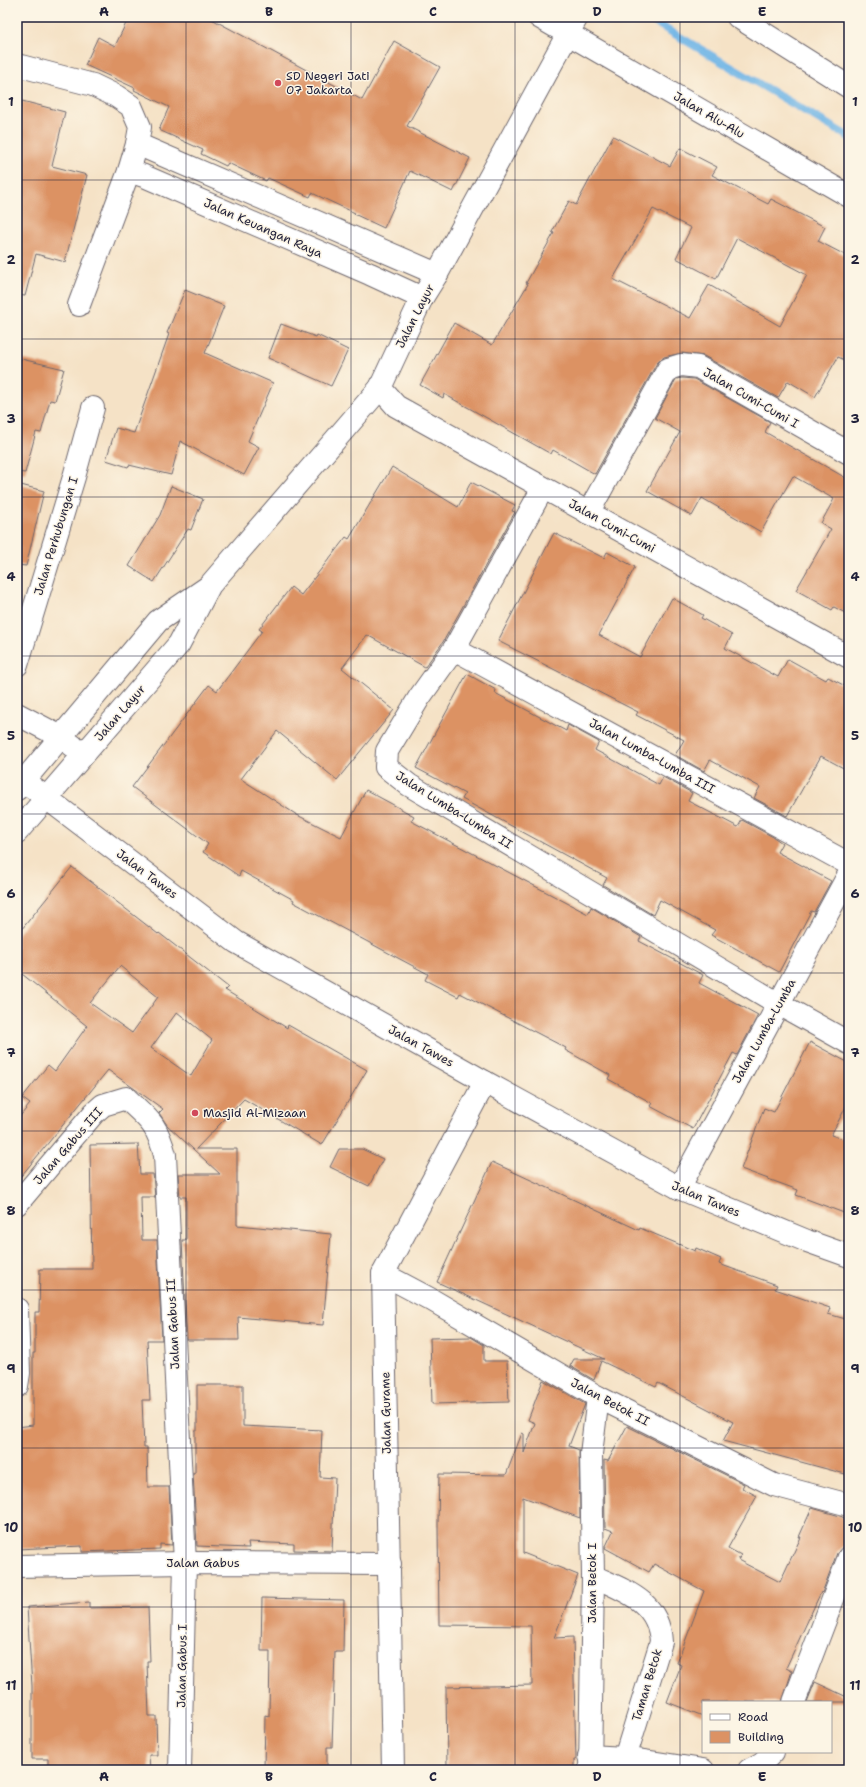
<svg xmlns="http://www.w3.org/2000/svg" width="866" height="1787" viewBox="0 0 866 1787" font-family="'Shantell Sans',sans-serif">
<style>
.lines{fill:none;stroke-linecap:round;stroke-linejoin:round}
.stream{stroke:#70b5e6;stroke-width:8}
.building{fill:#dc9264;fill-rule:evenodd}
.minor-casing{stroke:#6c656c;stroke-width:24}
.minor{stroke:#fff;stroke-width:22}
.grid{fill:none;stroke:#22223b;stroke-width:1;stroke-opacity:0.55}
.poi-dot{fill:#d1495b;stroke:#fcf5e5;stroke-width:1.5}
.labels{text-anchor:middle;stroke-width:3;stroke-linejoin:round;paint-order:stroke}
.poi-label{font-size:12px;fill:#22223b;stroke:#fcf5e5;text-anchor:start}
.street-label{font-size:12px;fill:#22223b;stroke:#fcf5e5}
.neatline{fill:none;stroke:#22223b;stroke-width:1.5}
.grid-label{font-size:13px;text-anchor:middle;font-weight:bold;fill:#22223b}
</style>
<rect width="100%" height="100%" fill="#fcf5e5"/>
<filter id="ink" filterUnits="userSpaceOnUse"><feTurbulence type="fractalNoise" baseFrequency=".025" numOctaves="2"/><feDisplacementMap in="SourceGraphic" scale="8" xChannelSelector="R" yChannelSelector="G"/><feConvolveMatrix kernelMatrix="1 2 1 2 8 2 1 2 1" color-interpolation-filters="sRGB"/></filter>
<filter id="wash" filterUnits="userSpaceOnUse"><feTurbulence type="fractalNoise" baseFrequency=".012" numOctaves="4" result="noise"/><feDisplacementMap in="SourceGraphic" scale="16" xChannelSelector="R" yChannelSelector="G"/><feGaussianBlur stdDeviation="0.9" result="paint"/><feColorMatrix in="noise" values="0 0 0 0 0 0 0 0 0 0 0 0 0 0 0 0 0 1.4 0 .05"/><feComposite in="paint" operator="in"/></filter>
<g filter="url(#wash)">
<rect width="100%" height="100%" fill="#f5e2c6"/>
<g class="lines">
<path class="stream" d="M646 17 849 137"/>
</g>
<g id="blocks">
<g class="building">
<path d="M129 17H208L362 100 394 41 440 67 407 126 470 158 453 192 410 171 384 228 354 214 355 213 312 193 310 197 268 178 266 181 228 163 226 166 201 154 203 150 159 130 169 107 134 90 135 88 85 65 98 37 115 46Z"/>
<path d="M22 101 65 112 52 166 87 175 65 262 36 254 25 296 17 295V120Z"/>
<path d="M613 136 670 166 680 148 717 167 712 175 768 204 771 199 825 227 818 241 849 257V362L838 357 815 397 788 381 778 398 704 356 682 353 664 357 657 363 595 474 553 450 551 454 444 394 443 398 420 385 454 323 492 345 528 284 526 283 554 233 552 232 569 201 576 205ZM653 209 691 228 676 258 716 279 737 238 807 275 780 326 709 285 690 318 613 279Z"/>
<path d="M185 290 224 306 205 353 273 383 248 441 259 447 244 475 180 441 171 475 129 465 128 467 106 460 116 428 134 433 169 334 167 333Z"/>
<path d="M281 324 316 337 317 335 348 350 331 386 268 358Z"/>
<path d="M17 358 64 369 55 401 50 400 41 433 36 432 25 473 17 472Z"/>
<path d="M682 378 694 379 770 422 765 432 846 478 849 473V615L834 607 832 610 796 590 831 529 821 523 834 499 793 476 761 532 702 498 692 516 647 491 680 432 655 418 676 379Z"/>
<path d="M392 467 458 507 471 482 515 505 512 511 515 512 443 642 425 667 367 635 342 668 394 710 337 780 277 731 241 779 297 815 341 837 366 790 414 816 411 821 588 914 591 907 641 937 639 941 703 975 699 983 758 1015 737 1055 733 1053 693 1129 650 1106 652 1103 608 1079 610 1075 565 1050 566 1048 460 993 458 997 425 980 428 974 293 902 294 900 241 871 239 876 203 852 208 844 132 787 209 685 217 691 262 631 259 629 291 587 301 595 346 537 349 539Z"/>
<path d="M17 484 44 491 26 566 17 565Z"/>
<path d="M171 486 203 499 191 530 188 529 154 582 129 566 160 515Z"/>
<path d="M554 533 604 558 607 552 635 567 599 635 640 657 672 598 703 615 701 618 732 635 725 648 778 677 788 659 826 680 828 677 849 688V771L821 756 787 816 754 798 760 787 710 760 704 771 675 755 684 740 636 715 638 712 498 641Z"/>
<path d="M467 674 496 690 495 693 566 731 568 725 599 742 595 750 659 785 663 777 692 793 688 801 738 827 742 820 775 838 782 843 777 852 831 881 814 912 811 911 779 972 711 935 715 930 660 900 653 915 603 885 607 878 462 799 465 794 416 768Z"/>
<path d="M72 867 158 934 159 933 228 987 225 990 287 1028 288 1025 367 1070 322 1145 244 1099 196 1149H237V1225L331 1234 323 1325 238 1317 239 1340H187L182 1240H186V1197H180L178 1174H220L167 1125 159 1113 163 1109 108 1070 17 1181V1120L30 1104 22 1098 48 1065 55 1071 87 1026 17 970V935ZM120 966 158 997 132 1033 90 1003ZM177 1012 212 1040 191 1076 151 1048Z"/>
<path d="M810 1042 849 1063V1101L831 1135 849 1141V1199L844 1213 796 1195 798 1190 741 1169 764 1108 774 1112Z"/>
<path d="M138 1144 140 1174H153L155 1197H141L142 1240H157L162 1340H147L150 1400H142L144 1447H147L148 1487H169L172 1545 160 1544V1549L82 1552V1546L17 1549V1427L33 1425V1353H35V1312H39L40 1269H92L90 1145Z"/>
<path d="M339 1149H362L383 1159 369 1186 330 1167Z"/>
<path d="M492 1162 639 1230 640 1228 695 1251 696 1248 721 1259 719 1264 777 1285 775 1289 830 1308 828 1314 849 1320V1475L723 1441 733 1422 658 1383 656 1387 601 1361 594 1380 570 1366 574 1359H604L437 1282Z"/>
<path d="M471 1337 484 1345V1361H507L509 1402 432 1404 430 1338Z"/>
<path d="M543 1380 585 1404 569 1446 579 1450 580 1518 523 1497V1553L578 1575 554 1638 573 1637 576 1760H574V1770H447L446 1687 532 1685 531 1626 439 1625 438 1523 439 1474 506 1475 522 1433 524 1434V1453L535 1423 528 1420Z"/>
<path d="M197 1385H243V1426L322 1430 320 1477 335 1478 332 1551 294 1550V1544L248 1542 249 1548 197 1546 193 1473H195V1431H197Z"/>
<path d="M627 1426 744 1484 742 1488 757 1496 728 1548 741 1555 738 1560 780 1582 801 1537H799L812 1508 840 1516 849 1520V1535L844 1546 837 1553 822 1593 821 1592 786 1668 792 1671 782 1702H703V1716L667 1702 681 1665 677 1663 704 1591 654 1564 649 1572 605 1548 613 1531 605 1528 604 1460 608 1461Z"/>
<path d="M262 1598 344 1600 343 1652H335L332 1747H327V1770H264L265 1715 269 1716 270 1651H261Z"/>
<path d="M89 1602V1608L148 1607 150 1661H147L149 1716H156L157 1755H149L150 1770H48V1759H32V1686L27 1607Z"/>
<path d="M815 1682 849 1698V1702H807Z"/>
</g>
</g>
</g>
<g filter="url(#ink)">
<use href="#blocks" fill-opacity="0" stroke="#6c656c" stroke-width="1"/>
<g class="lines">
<defs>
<g id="minor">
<path d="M539 17 849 196"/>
<path d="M738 17 849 87"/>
<path d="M17 65 93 85 116 96 131 106 140 127 137 144 129 171 79 305"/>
<path d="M137 144 437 274"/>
<path d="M129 171 144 176 370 274 422 298"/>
<path d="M380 388 396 406 849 657"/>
<path d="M543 488 454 649 419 698 387 751 386 767 409 785 779 1004 849 1043"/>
<path d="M588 513 668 369 681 365 698 367 849 453"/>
<path d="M454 649 849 864"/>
<path d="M17 665 74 477 93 408"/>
<path d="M17 714 61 737 73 746"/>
<path d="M24 781 236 942 485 1082 679 1188 807 1241 849 1256"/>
<path d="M17 789 158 621 208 587"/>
<path d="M17 832 179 644 210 585 380 388 422 298 437 274 577 17"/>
<path d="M679 1188 849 874"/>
<path d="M17 1204 94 1113 103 1105 126 1098C149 1120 156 1122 165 1155L185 1563 180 1770"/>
<path d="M383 1274 432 1300 598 1397 774 1485 849 1505"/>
<path d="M17 1309 19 1373 17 1386"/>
<path d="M17 1566 185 1563 390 1564"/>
<path d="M593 1576C625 1591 659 1601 661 1642L625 1758"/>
<path d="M794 1702 849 1557"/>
<path d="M589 1756 625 1758 703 1770"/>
<path d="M393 1770 383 1274 485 1082"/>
<path d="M590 1770 593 1576 591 1454 598 1397"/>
<path d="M749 1770 762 1763 773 1752"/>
</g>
</defs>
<use href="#minor" class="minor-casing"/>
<use href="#minor" class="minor"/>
</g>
</g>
<path class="grid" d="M186 17V1770M351 17V1770M515 17V1770M680 17V1770M17 180H849M17 339H849M17 497H849M17 656H849M17 814H849M17 973H849M17 1131H849M17 1290H849M17 1448H849M17 1607H849"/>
<g class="poi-dot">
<circle cx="278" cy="83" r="4"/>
<circle cx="195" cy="1113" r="4"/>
</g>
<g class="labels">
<g class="poi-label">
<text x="286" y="80">SD Negeri Jati<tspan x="286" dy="14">07 Jakarta</tspan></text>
<text x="203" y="1117">Masjid Al-Mizaan</text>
</g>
<g class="street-label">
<text transform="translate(709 115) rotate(30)" y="4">Jalan Alu-Alu</text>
<text transform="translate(263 228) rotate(24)" y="4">Jalan Keuangan Raya</text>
<text transform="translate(415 316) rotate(-63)" y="4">Jalan Layur</text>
<text transform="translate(751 398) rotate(30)" y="4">Jalan Cumi-Cumi I</text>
<text transform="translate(612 526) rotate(29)" y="4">Jalan Cumi-Cumi</text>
<text transform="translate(56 536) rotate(-73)" y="4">Jalan Perhubungan I</text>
<text transform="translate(120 713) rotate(-49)" y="4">Jalan Layur</text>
<text transform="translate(652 756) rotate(29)" y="4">Jalan Lumba-Lumba III</text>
<text transform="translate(454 810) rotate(32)" y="4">Jalan Lumba-Lumba II</text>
<text transform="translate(147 874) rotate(37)" y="4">Jalan Tawes</text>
<text transform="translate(764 1031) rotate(-61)" y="4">Jalan Lumba-Lumba</text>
<text transform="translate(421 1046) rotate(29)" y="4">Jalan Tawes</text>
<text transform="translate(68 1146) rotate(-49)" y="4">Jalan Gabus III</text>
<text transform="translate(706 1199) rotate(23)" y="4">Jalan Tawes</text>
<text transform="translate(173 1324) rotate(-93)" y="4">Jalan Gabus II</text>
<text transform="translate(610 1402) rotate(28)" y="4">Jalan Betok II</text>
<text transform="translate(386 1413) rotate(-91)" y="4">Jalan Gurame</text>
<text x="203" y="1567">Jalan Gabus</text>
<text transform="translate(592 1583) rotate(-90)" y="4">Jalan Betok I</text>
<text transform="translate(182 1666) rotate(-89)" y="4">Jalan Gabus I</text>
<text transform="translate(647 1685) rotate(-73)" y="4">Taman Betok</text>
</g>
</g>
<rect width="866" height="1787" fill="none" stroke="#fcf5e5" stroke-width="44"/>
<rect x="702" y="1701" width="130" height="52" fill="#fcf5e5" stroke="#a5a1a1"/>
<rect x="710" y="1714" width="20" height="6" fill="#ffffff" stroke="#a5a1a1"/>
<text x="738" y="1721" font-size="12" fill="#22223b">Road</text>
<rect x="710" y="1731" width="20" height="12" fill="#dc9264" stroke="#a5a1a1"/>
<text x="738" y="1741" font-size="12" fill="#22223b">Building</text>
<rect x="22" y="22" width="822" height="1743" class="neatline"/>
<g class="grid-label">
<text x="104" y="16">A</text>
<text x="269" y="16">B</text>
<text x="433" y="16">C</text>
<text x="597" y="16">D</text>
<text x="762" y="16">E</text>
<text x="11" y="106">1</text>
<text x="855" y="106">1</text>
<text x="11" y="264">2</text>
<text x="855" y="264">2</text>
<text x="11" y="423">3</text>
<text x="855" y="423">3</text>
<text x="11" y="581">4</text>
<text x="855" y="581">4</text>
<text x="11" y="740">5</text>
<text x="855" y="740">5</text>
<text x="11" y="898">6</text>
<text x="855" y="898">6</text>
<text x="11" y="1057">7</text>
<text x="855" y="1057">7</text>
<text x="11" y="1215">8</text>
<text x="855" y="1215">8</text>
<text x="11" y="1373">9</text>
<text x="855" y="1373">9</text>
<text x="11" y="1532">10</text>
<text x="855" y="1532">10</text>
<text x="11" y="1690">11</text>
<text x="855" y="1690">11</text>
<text x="104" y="1781">A</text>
<text x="269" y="1781">B</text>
<text x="433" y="1781">C</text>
<text x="597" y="1781">D</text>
<text x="762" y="1781">E</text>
</g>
</svg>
